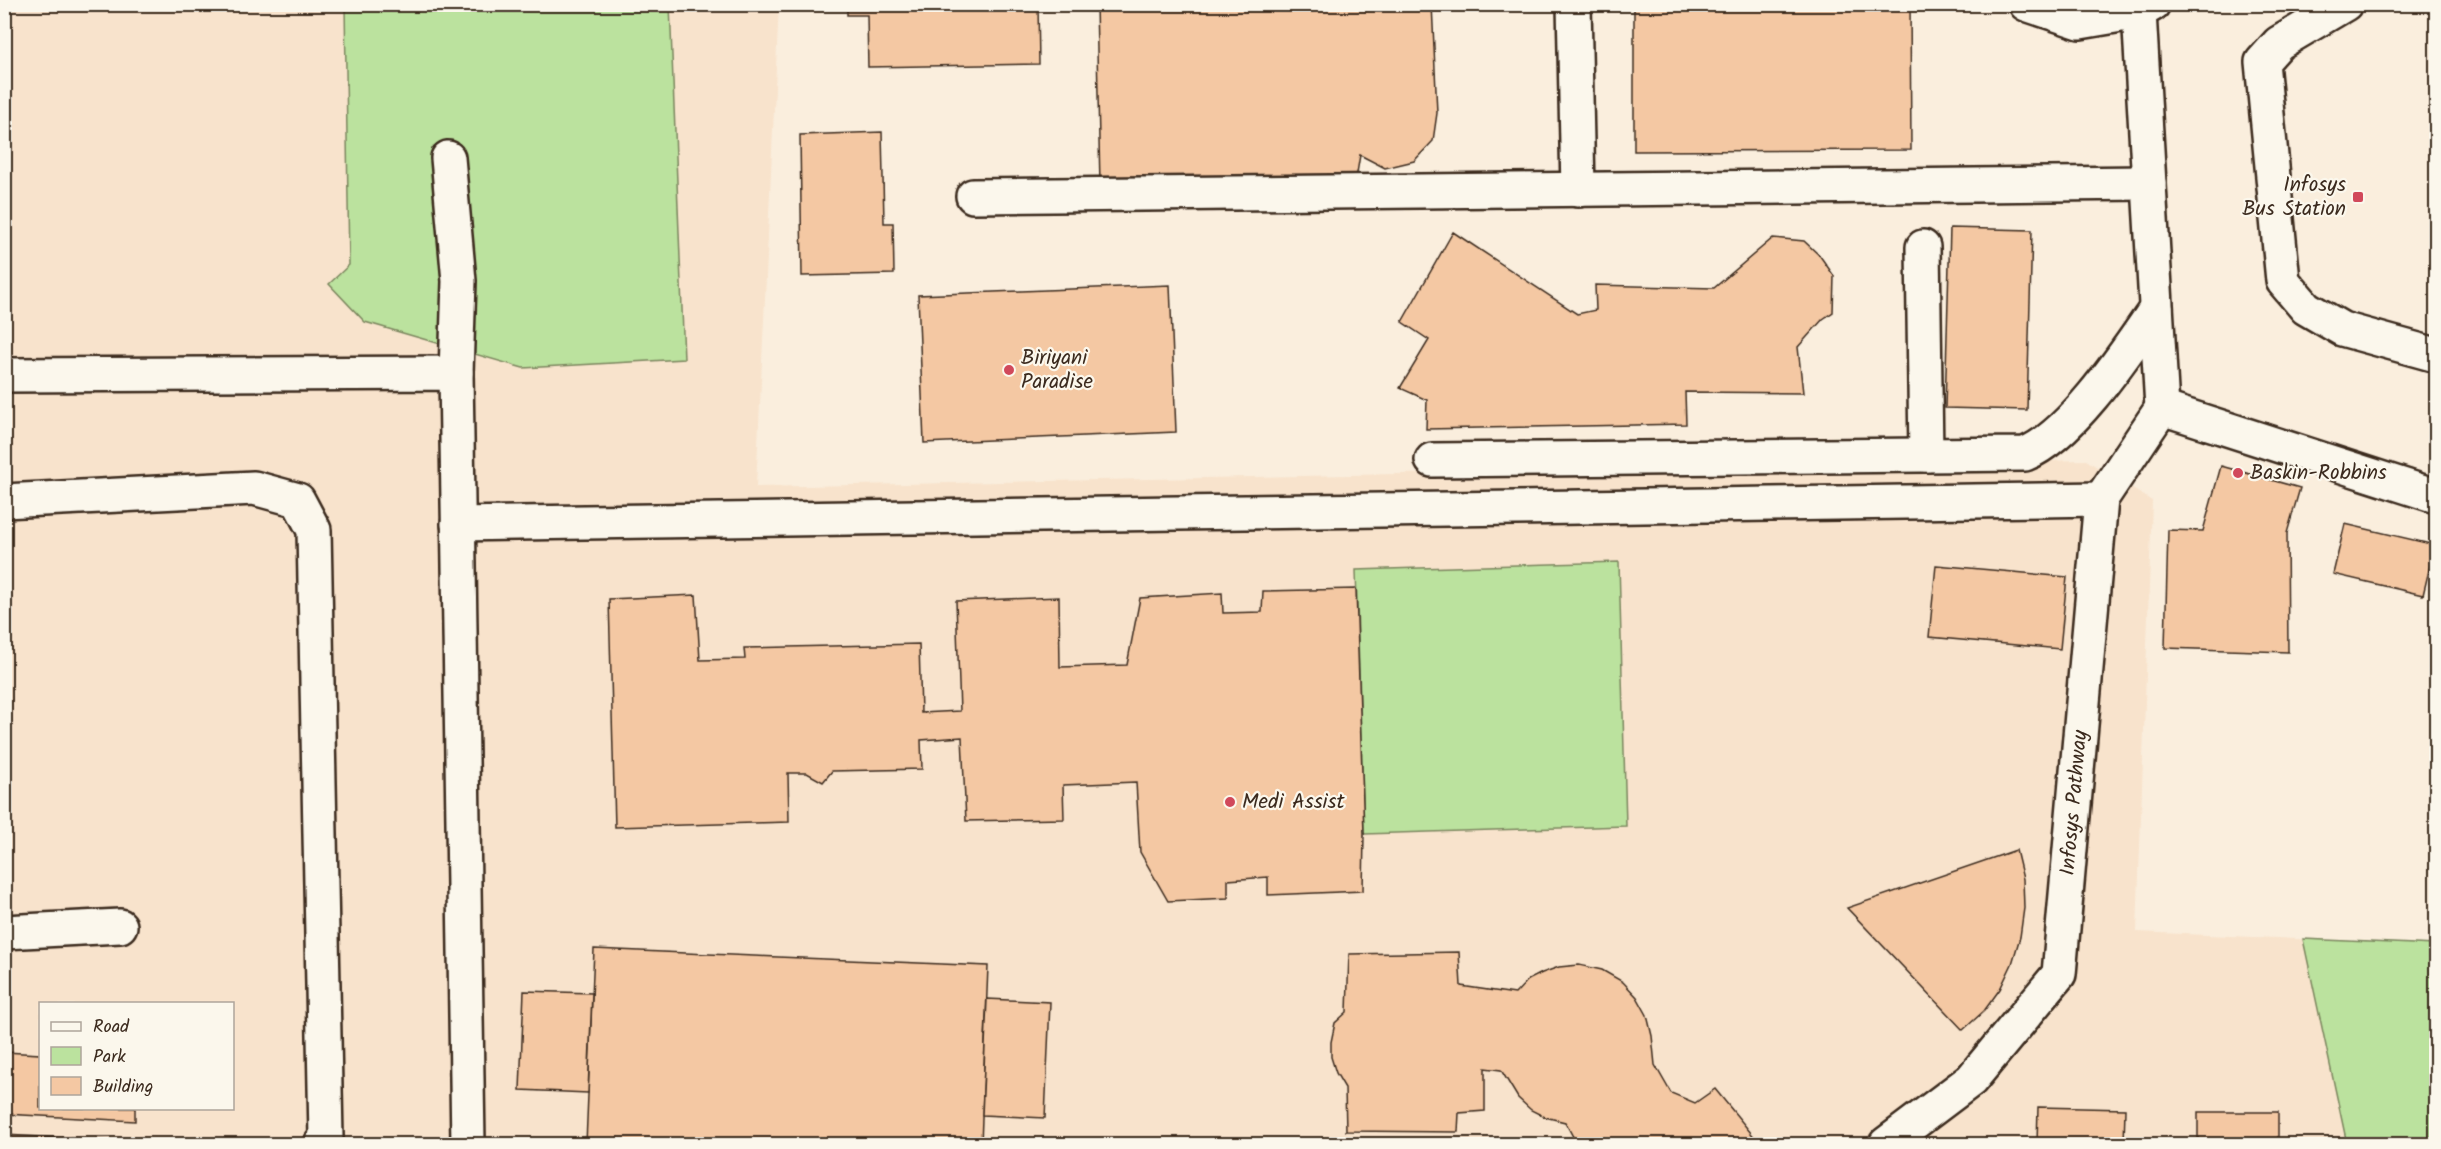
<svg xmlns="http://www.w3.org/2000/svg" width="2441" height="1149" font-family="Kalam,sans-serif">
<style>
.built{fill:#f8e3cc;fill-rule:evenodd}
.green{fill:#bbe29e;stroke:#7b865e;stroke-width:1.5}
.building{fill:#f4c8a3;stroke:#3b2a1e;stroke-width:1.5}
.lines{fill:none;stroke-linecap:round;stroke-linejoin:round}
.minor-casing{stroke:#3b2a1e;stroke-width:38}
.minor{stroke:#fbf7ec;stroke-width:33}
.poi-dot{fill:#d1495b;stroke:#fbf7ec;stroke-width:2}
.labels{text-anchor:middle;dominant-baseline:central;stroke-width:4.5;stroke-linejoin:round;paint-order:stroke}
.poi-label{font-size:21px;fill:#3b2a1e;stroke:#fbf7ec;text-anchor:start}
.street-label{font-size:21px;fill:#3b2a1e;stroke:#fbf7ec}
</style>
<rect width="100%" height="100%" fill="#faeedd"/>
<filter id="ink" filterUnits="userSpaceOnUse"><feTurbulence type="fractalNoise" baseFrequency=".0167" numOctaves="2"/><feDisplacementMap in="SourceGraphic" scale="12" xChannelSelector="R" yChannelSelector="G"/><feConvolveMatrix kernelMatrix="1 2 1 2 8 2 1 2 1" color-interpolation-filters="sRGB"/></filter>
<g filter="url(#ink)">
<path class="built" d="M5,5H779L756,487L2086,460L2152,501L2137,932L2436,945V1144H5ZM40,1004H232V1108H40Z"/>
<g class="green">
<polygon points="345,5 670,5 684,359 523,368 365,322 329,284 349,265"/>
<polygon points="1619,562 1626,826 1364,834 1356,570"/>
<polygon points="2303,939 2436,945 2436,1144 2347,1144"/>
</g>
<g class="building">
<polygon points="847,4 1038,4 1039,64 868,67 867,15 847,15"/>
<polygon points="1096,4 1432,4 1437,113 1433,141 1414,161 1385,168 1360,155 1356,179 1100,184"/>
<polygon points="1634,4 1910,4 1911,150 1634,151"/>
<polygon points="882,132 884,223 893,223 894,274 802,276 800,135"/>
<polygon points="1950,228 2032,230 2027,410 1945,408"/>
<polygon points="1453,232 1577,314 1596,310 1595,285 1714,288 1773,238 1804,241 1820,256 1834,276 1833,312 1823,319 1798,347 1803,393 1685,392 1686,424 1426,429 1427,400 1400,388 1429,340 1402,322"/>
<polygon points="1170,285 1176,432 924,443 918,295"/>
<polygon points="2221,466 2300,488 2287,533 2288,652 2165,648 2168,530 2203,531"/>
<polygon points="2345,524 2435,545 2423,595 2333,574"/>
<polygon points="1936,565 2067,577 2060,649 1929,637"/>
<polygon points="1356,589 1364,834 1363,891 1268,895 1268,877 1228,880 1228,898 1168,901 1140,852 1136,782 1063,785 1064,819 966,821 962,737 921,740 922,769 832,771 823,782 807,773 788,773 789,822 615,827 609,599 696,595 700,660 745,659 744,648 919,644 921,713 960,711 956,601 1059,597 1060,667 1127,665 1140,598 1222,593 1223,613 1262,612 1263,591"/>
<polygon points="2016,850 2023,879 2024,908 2020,937 2012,964 2000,989 1984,1011 1963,1030 1847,908"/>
<polygon points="594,949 988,966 981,1144 586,1144"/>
<polygon points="1459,952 1461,986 1515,994 1528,980 1542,973 1559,967 1579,965 1602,970 1623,982 1637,997 1647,1015 1652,1036 1655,1065 1671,1093 1695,1103 1715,1089 1760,1144 1577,1144 1565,1122 1545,1117 1531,1110 1518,1098 1501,1070 1485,1068 1485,1111 1459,1113 1458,1132 1346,1131 1345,1088 1336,1073 1331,1057 1331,1042 1335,1023 1347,1012 1349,954"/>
<polygon points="524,991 592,993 588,1093 520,1090"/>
<polygon points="987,999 1050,1002 1045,1118 982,1115"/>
<polygon points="4,1052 40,1054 40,1108 135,1108 135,1121 4,1114"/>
<polygon points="2038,1107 2125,1109 2124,1144 2037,1144"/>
<rect x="2198" y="1112" width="80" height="32"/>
<polygon points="4,1135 180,1144 4,1144"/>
</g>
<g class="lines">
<g class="minor-casing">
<g id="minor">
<polyline points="1574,4 1578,190"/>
<polyline points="2026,4 2080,22 2139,12 2153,4"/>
<polyline points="2345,4 2279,43 2262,62 2283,281 2306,308 2342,329 2436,355"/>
<polyline points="2139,12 2162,408"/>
<polyline points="448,158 459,281 456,373"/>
<polyline points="973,196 2149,183"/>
<polyline points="1923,247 1926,455"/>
<polyline points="4,375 456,373 468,1144"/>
<polyline points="2162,408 2436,496"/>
<path d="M1432,460L2025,454C2072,435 2127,351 2156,309"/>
<polyline points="4,501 254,488 298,500 314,530 326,1138 321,1144"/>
<polyline points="458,524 2101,499"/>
<polyline points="4,932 120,926"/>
<path id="s1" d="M1886,1144L1971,1080L2059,974L2101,499L2162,408"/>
</g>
</g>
<use href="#minor" class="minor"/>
</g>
</g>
<g class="poi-dot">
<rect x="2352" y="191" width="12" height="12" rx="3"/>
<circle cx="1009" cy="370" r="6"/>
<circle cx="2238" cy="473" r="6"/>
<circle cx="1230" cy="802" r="6"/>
</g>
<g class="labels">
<g class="poi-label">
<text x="2346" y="185" text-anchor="end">Infosys<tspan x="2346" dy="24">Bus Station</tspan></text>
<text x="1021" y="358">Biriyani<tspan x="1021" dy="24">Paradise</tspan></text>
<text x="2250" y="473">Baskin-Robbins</text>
<text x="1242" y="802">Medi Assist</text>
</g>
<g class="street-label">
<text stroke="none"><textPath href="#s1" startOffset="416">Infosys Pathway</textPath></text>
</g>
</g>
<rect width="2441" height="1149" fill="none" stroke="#fbf7ec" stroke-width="24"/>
<rect x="12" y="12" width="2417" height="1125" fill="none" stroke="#3b2a1e" stroke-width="2" filter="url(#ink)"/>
<rect x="39" y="1002" width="195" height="108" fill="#fbf7ec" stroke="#aea59a" stroke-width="1.5"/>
<rect x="51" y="1022" width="30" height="9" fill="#fbf7ec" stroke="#aea59a" stroke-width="1.5"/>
<text x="93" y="1032" font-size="18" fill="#3b2a1e">Road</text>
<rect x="51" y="1047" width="30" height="18" fill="#bbe29e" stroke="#aea59a" stroke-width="1.5"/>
<text x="93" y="1062" font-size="18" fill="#3b2a1e">Park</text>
<rect x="51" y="1077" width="30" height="18" fill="#f4c8a3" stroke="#aea59a" stroke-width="1.5"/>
<text x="93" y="1092" font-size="18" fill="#3b2a1e">Building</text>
</svg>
